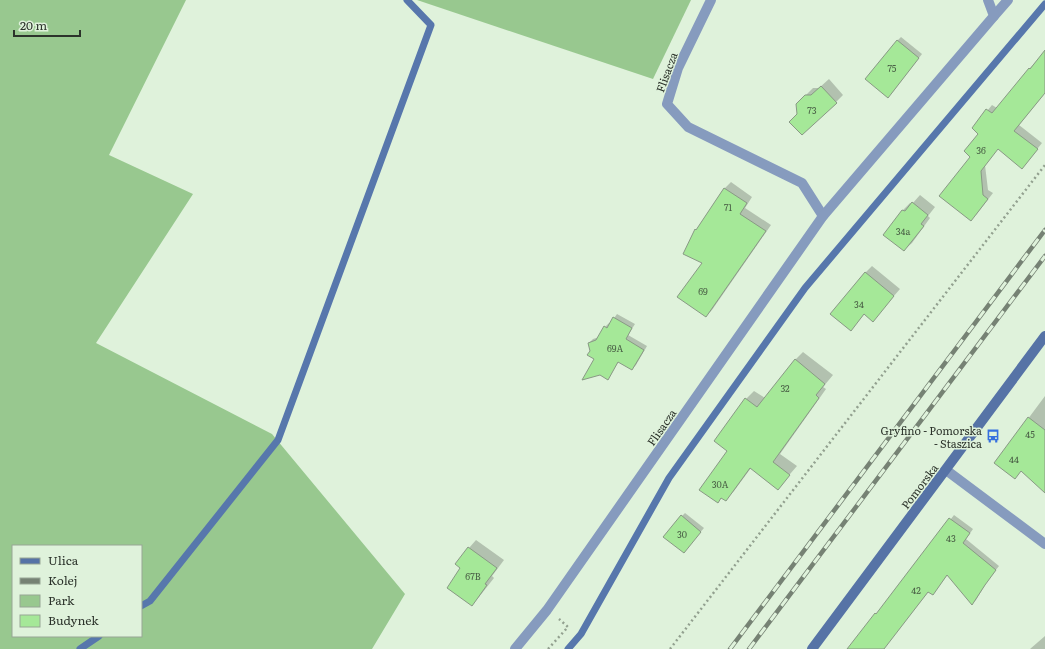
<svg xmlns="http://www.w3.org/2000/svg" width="1045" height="649" font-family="Literata,serif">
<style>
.green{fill:#98c88f;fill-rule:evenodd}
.shadow{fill:#0003}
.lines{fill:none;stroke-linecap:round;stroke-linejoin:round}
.stream{stroke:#5777ac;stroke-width:7}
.building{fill:#a5e898;stroke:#899985}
.path{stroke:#92a08f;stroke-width:2.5;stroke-dasharray:2 3;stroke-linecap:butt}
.street{stroke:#869bbe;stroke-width:10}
.secondary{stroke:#5673a6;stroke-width:10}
.rail-casing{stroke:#768274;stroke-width:4.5}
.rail{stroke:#dff2db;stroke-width:3;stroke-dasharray:9;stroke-linecap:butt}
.labels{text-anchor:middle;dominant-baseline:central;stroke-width:3;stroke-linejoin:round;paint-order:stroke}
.number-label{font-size:9px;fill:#4a6046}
.street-label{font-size:11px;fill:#2c332b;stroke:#dff2db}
.poi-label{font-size:11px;fill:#2c332b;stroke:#dff2db;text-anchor:end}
</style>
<rect width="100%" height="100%" fill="#dff2db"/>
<g class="green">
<path d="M0,0H186L109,155L193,194L96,343L272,434L405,594L372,649H0ZM13,546H141V636H13Z"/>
<polygon points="417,0 691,0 653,79"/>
</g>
<g class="shadow">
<polygon points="901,37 922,54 892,93 897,41"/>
<polygon points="1045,52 1045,93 1019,125 1042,143 1027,162 998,148 985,165 988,190 993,193 976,215 972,156 980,134 973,128 992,105 997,108 1030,68"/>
<polygon points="829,79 843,95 836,102 797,104 813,88 819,88"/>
<polygon points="731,182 752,197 745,208 771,225 712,310 706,316 704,262 685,254 696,230 701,224 725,188"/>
<polygon points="920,195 935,207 928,216 930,218 912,243 904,250 884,235 903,210 910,203 912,204"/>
<polygon points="872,266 900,289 879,313 865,313 857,323 865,273"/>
<polygon points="617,314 635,324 628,335 647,346 636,365 632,369 619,361 607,379 591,351 589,343 593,339 599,337 605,327 609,323 610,324"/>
<polygon points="803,352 833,375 823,387 826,389 780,454 797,466 778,488 751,468 734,491 726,499 722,497 718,502 729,450 746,399 754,391 765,398 795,360"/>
<polygon points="1045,396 1045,491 1022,470 996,462"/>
<polygon points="685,513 704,528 687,548 682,516"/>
<polygon points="954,515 973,529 966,539 999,566 988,580 976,600 972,603 948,574 936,590 929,591 883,649 848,649 880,611"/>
<polygon points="476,540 504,560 492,576 494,578 479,597 472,605 462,568 469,548"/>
<polygon points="1045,636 1045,649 1030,649"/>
</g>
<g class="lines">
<g class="stream">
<polyline points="141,606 150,601 278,440 431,25 407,0"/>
<polyline points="80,649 99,636"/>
<polyline points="568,649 581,634 669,478 805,288 1045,4"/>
</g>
</g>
<g class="building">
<polygon points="897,40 919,58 888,98 865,79"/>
<polygon points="1045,50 1045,93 1014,131 1038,149 1022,169 998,149 981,171 983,195 988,199 971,221 939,196 970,157 964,151 978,134 972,128 986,109 992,113 1029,68 1030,69"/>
<polygon points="821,86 837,103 802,135 789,122 797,114 796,104 805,95 811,95"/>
<polygon points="724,188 747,203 740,214 766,231 706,317 677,297 702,263 683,254 695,229 696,230"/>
<polygon points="912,202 928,215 921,224 924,226 904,251 883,235 902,210 905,211"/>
<polygon points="865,272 894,296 873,322 864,314 851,331 830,314"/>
<polygon points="613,317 632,328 626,339 644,350 632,370 618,362 608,380 600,375 582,380 594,359 587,355 590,351 588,343 596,340 604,326 607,328"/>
<polygon points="795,359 825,384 816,395 819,398 773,462 790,475 778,490 750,468 726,501 721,498 718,503 699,490 727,451 714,441 745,398 757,407"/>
<polygon points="1028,417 1045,430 1045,493 1021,471 1015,479 994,463"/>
<polygon points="681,515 701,532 684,553 663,537"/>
<polygon points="949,518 970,533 963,543 996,570 985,585 972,605 947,575 933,595 928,592 884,649 847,649 875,613 876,614"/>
<polygon points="468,547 497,568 485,584 487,585 472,606 447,588 460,568 455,564"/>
</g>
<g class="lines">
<g class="path">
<polyline points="548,649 568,627 559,619"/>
<polyline points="670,649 1045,165"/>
</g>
<g class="street">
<polyline points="711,0 678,68 667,104 688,127 802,183 823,216"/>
<polyline points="994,16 1008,0"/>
<polyline points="946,470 1045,544"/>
<polyline points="515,649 547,610 823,216 994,16 988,0"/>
</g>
<polyline class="secondary" points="812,649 1045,336"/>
<g class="rail-casing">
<g id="rail">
<polyline points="730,649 1045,230"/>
<polyline points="749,649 1045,256"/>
</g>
</g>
<use href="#rail" class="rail"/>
</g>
<defs>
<g id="bus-bare" transform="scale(1.08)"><path d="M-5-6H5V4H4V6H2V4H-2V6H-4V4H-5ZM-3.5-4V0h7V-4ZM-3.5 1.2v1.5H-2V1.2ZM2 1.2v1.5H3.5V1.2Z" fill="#3670df" stroke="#dff2db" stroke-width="2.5" paint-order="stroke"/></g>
</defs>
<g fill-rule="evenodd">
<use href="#bus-bare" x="993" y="436"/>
</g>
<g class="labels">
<g class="number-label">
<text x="892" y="68">75</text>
<text x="812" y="110">73</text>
<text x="981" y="150">36</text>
<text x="728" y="207">71</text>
<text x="903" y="231">34a</text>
<text x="703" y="291">69</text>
<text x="859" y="304">34</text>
<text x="615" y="348">69A</text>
<text x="785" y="388">32</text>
<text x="1030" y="434">45</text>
<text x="1014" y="459">44</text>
<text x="720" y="484">30A</text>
<text x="682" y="534">30</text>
<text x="951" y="538">43</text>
<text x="473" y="576">67B</text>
<text x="916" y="590">42</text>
</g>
<g class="street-label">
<text transform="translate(666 72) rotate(-70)">Flisacza</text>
<text transform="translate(661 427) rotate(-55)">Flisacza</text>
<text transform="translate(919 486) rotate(-53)">Pomorska</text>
</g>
<g class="poi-label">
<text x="982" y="430">Gryfino - Pomorska<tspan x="982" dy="13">- Staszica</tspan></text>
</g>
</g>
<rect x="12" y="545" width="130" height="92" fill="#dff2db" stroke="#97a695"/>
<rect x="20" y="558" width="20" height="6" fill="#5673a6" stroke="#97a695"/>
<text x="48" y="565" font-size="12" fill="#2c332b">Ulica</text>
<rect x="20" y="578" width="20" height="6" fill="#768274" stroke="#97a695"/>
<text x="48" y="585" font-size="12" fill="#2c332b">Kolej</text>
<rect x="20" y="595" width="20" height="12" fill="#98c88f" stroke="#97a695"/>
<text x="48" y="605" font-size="12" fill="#2c332b">Park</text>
<rect x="20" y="615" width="20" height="12" fill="#a5e898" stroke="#97a695"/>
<text x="48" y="625" font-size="12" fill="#2c332b">Budynek</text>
<path d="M14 30v6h66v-6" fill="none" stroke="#2c332b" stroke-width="2"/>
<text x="20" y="30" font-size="12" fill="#2c332b" stroke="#dff2db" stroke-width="3" paint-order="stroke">20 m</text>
</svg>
